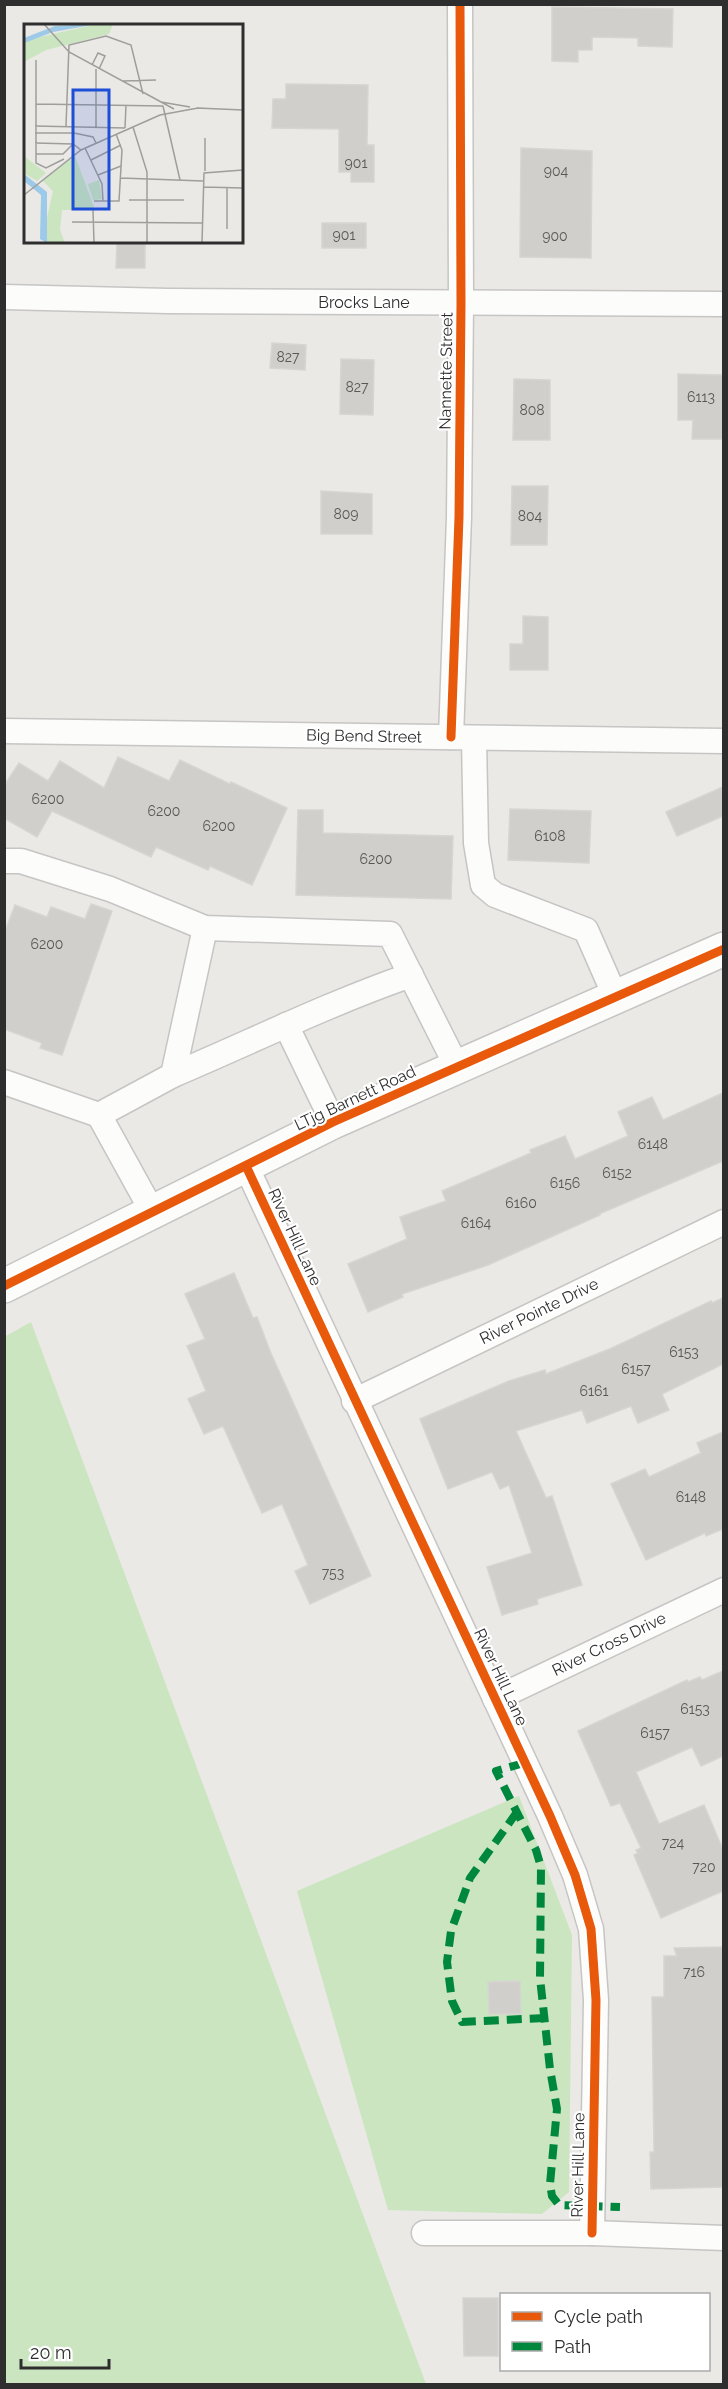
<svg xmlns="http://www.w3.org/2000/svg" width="728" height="2389" font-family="Raleway,sans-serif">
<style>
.green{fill:#cae5c0}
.building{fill:#d0cfcb;stroke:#d6d5d1;stroke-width:1.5}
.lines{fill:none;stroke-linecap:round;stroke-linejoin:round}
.street-casing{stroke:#c6c5c4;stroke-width:27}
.secondary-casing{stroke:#c6c5c4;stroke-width:36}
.street{stroke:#fcfcfb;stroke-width:24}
.secondary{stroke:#fcfcfb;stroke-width:33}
.quiet{stroke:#00873e;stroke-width:8;stroke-dasharray:15 8;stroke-linecap:butt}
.cycleway-casing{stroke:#fff;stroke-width:13}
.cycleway{stroke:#e8590c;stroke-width:9}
.labels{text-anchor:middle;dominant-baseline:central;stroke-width:4.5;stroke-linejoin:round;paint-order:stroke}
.number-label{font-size:14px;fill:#585857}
.street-label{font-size:16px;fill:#2e2e2e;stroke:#fff}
.inset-road{fill:none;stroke:#9f9e9c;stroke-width:1.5}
.view{fill:#1d4ed8;fill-opacity:0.15;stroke:#1d4ed8;stroke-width:3}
.inset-edge{fill:none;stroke:#2e2e2e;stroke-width:3}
</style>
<rect width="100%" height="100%" fill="#ebe9e5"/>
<g class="green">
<polygon points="31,1322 426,2384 5,2384 4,1337"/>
<polygon points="519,1796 572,1935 569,2192 542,2214 388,2210 297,1891"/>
</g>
<g class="building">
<polygon points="552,7 673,9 672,47 638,46 638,38 592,37 592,50 578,50 578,62 552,61"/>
<polygon points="286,84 368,85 367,145 374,145 374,182 351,182 351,172 339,172 339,129 272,128 273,99 286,99"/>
<polygon points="521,148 592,151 591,258 520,257"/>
<rect x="322" y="223" width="44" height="25"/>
<polygon points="117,242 145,242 145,268 116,268"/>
<polygon points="272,343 306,345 305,370 270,368"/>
<polygon points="341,359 374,360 373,415 340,414"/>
<polygon points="678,374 723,375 723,439 692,439 693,420 678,420"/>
<polygon points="514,379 550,380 550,440 513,440"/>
<polygon points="512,486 548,486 547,545 511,545"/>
<polygon points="321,491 372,494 372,534 321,534"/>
<polygon points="523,616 548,617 548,670 510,670 510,644 523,644"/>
<polygon points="118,757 169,781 180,760 230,784 231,782 287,808 252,885 210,866 208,870 156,847 151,857 52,811 37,837 4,818 4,786 19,763 48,781 60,761 104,788"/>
<polygon points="723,787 723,816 677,836 666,812"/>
<polygon points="510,809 591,811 589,863 508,860"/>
<polygon points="298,810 323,810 323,833 453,836 451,899 296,895"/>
<polygon points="91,904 112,911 62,1055 40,1048 42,1043 4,1029 4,934 15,905 47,917 51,907 85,919"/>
<polygon points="723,1093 723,1161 599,1214 600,1215 488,1265 402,1294 403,1297 368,1312 348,1264 407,1239 400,1217 446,1201 442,1191 531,1153 530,1150 565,1136 575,1159 628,1136 618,1112 652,1097 663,1120"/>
<polygon points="234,1273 253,1318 257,1317 270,1351 371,1576 310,1604 295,1571 308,1565 282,1504 262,1513 223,1426 204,1434 188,1399 206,1391 187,1346 205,1339 185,1294"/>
<polygon points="723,1298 723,1364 662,1394 669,1410 638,1423 631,1406 587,1423 582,1410 516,1431 546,1498 552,1496 582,1585 537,1599 538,1604 502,1615 487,1567 532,1553 509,1485 500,1489 492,1472 448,1489 420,1419 509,1381 545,1370 546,1374 612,1348 711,1301 712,1303"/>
<polygon points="723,1432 723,1529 706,1536 705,1533 646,1560 611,1484 645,1469 649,1477 701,1453 697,1443"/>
<polygon points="723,1671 723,1756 701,1766 692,1747 636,1772 659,1824 704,1805 723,1850 723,1891 661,1918 634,1855 638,1853 636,1850 641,1848 620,1803 611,1806 578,1731 687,1680 688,1682 700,1677 702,1680"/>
<polygon points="723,1947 723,2187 651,2189 650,2152 654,2152 652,1997 664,1997 664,1956 677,1956 674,1948"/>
<polygon points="520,1981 521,2014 489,2014 488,1982"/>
<polygon points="463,2298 498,2298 498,2356 464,2356"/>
</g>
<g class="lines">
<g class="street-casing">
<g id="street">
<polyline points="4,297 168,301 724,304"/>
<polyline points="4,731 724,741"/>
<polyline points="451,737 459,517 461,303 460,4"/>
<polyline points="474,738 476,843 483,885 495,895 586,930 615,996"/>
<polyline points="4,861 21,861 110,889 205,928 390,934 457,1067"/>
<polyline points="286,1025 333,1122"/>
<path d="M173,1075C253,1041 330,1003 411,975"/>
<polyline points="4,1082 99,1115 152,1211"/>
<polyline points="99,1115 173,1075 205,928"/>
<polyline points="246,1166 550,1816 575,1875 591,1929 596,2000 592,2233"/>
<polyline points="354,1401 724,1222"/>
<polyline points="495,1699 724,1590"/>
<polyline points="424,2233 592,2233 724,2238"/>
</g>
</g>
<g class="secondary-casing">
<polyline id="secondary" points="4,1286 333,1122 724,949"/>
</g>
<use href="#street" class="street"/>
<use href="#secondary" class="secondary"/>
<g class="quiet">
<polyline points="524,1763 496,1771 536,1850 541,1867 540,1978 550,2069 557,2109 550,2184 552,2196 559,2205 620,2207"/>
<polyline points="517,1812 470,1878 451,1931 447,1962 452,2001 462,2022 545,2018"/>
</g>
<g class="cycleway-casing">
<g id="cycleway">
<polyline points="451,737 459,517 461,303 460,4"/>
<polyline points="246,1166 550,1816 575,1875 591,1929 596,2000 592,2233"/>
<polyline points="4,1286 333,1122 724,949"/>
</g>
</g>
<use href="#cycleway" class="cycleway"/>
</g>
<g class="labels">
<g class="number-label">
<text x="356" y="163">901</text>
<text x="556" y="171">904</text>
<text x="344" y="235">901</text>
<text x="555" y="236">900</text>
<text x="288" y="357">827</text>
<text x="357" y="387">827</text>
<text x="701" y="397">6113</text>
<text x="532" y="410">808</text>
<text x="346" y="514">809</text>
<text x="530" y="516">804</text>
<text x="48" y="799">6200</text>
<text x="164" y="811">6200</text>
<text x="219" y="826">6200</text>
<text x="550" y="836">6108</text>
<text x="376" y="859">6200</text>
<text x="47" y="944">6200</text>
<text x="653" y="1144">6148</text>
<text x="617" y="1173">6152</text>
<text x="565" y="1183">6156</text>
<text x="521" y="1203">6160</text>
<text x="476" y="1223">6164</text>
<text x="684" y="1352">6153</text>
<text x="636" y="1369">6157</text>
<text x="594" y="1391">6161</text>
<text x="691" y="1497">6148</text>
<text x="333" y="1573">753</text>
<text x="695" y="1709">6153</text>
<text x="655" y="1733">6157</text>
<text x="673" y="1843">724</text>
<text x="704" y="1867">720</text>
<text x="694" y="1972">716</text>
</g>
<g class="street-label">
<text x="364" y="302">Brocks Lane</text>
<text transform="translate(446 371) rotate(-89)">Nannette Street</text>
<text transform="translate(364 736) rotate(1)">Big Bend Street</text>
<text transform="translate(355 1098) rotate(-25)">LTjg Barnett Road</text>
<text transform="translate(295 1237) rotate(65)">River Hill Lane</text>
<text transform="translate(539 1311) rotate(-26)">River Pointe Drive</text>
<text transform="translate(609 1644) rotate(-26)">River Cross Drive</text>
<text transform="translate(501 1677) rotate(65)">River Hill Lane</text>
<text transform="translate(578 2165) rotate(-89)">River Hill Lane</text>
</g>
</g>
<g transform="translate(24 24)">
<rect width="219" height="219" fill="#ebe9e5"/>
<path d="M73,0H89L85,10L22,26L0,38V19L7,15ZM0,132L22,149L13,157L0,149ZM51,132L71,186H38L36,206L41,219H23L21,203L29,167L18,156ZM75,156L78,175L69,176L64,160Z" fill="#cae5c0"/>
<path d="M73,0L29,8L0,19V14L31,2ZM0,150L23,168V219L16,215L17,171L0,157Z" fill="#9dcae8"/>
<path class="inset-road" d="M20,0L45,28L150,85M12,36V139L22,144L40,135M68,41L74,29L81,32L75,45M99,57L132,56M137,78L166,83M12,80L139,82M139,82L156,156M173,84L219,86M11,102L101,104M42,102L45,21L82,12L107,21L119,70M72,103V45M109,103L123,148V219M101,104L102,81M11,109H50L69,113L72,119M181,114V147M11,119L49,120L57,126M61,124L78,160L79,177M12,130H39L49,120M67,136L97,121M74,151L97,142M97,154L179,157M179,163L219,164M203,164V205M0,171L57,126L136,91L174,84M105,176H160M70,177H95L98,126L92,110M69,186L70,219M48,198L178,199M178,219L180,149L219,146"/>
<path class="view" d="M49,66H85V185H49Z"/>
<rect width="219" height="219" class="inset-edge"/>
</g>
<rect width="728" height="2389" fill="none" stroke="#2e2e2e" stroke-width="12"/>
<rect x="500" y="2293" width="210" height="78" fill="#ffffff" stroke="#ababab" stroke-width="1.5"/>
<rect x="512" y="2312" width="30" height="9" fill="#e8590c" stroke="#ababab" stroke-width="1.5"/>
<text x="554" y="2323" font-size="18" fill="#2e2e2e">Cycle path</text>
<rect x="512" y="2342" width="30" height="9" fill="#00873e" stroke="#ababab" stroke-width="1.5"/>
<text x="554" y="2353" font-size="18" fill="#2e2e2e">Path</text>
<path d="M21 2359v9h88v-9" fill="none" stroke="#2e2e2e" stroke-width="3"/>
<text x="30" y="2359" font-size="18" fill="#2e2e2e" stroke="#ffffff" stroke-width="4.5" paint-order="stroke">20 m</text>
</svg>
